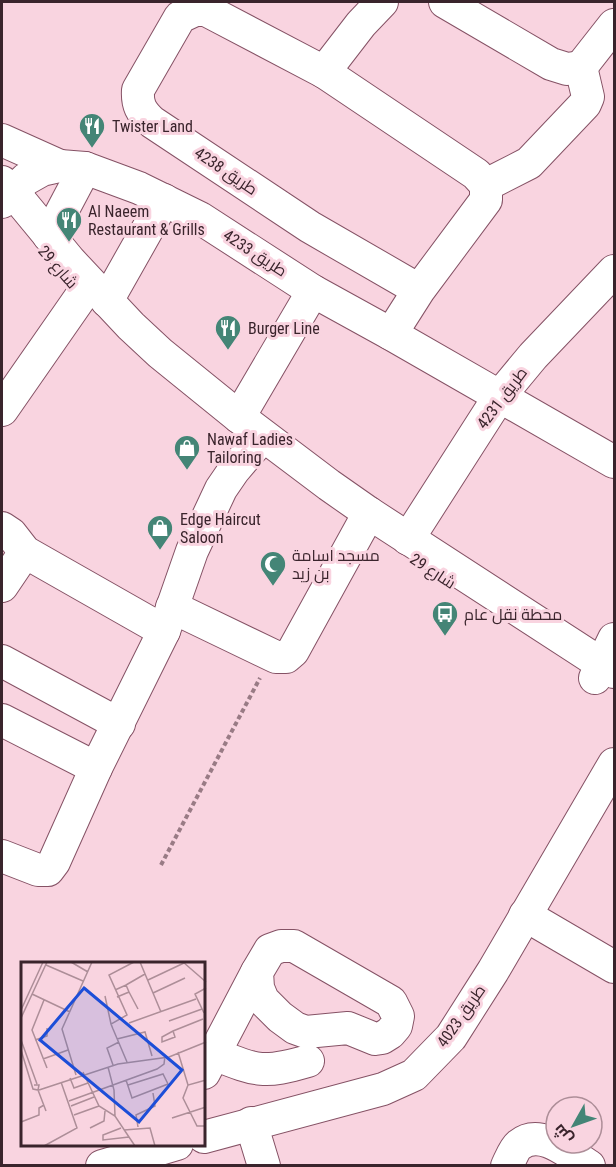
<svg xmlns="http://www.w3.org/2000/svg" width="616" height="1167" font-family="'Roboto Condensed',Cairo,sans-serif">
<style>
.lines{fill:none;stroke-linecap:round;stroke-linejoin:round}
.minor-casing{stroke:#855265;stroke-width:34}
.path{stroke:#997b85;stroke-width:4;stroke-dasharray:4.5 3;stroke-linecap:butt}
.minor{stroke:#fff;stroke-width:32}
.labels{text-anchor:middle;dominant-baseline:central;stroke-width:6;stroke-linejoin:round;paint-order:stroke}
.poi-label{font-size:16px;fill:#3a242c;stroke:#f9d4e0;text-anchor:start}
.street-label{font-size:16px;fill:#3a242c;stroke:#f9d4e0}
.inset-road{fill:none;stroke:#ad8e98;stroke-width:1.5}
.view{fill:#1d4ed8;fill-opacity:0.15;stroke:#1d4ed8;stroke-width:3}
.inset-edge{fill:none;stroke:#3a242c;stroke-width:3}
</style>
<rect width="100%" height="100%" fill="#f9d4e0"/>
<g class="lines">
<g class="minor-casing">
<g id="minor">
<polyline points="445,2 551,64 567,69 581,67"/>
<polyline points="581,67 614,25"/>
<polyline points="324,72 361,24 382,2"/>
<polyline points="2,140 60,166"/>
<polyline points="2,182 18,198 70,261 131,326 160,353 239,417 329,485 369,513 614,672"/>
<polyline points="486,185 529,163 585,104 588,97 581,67"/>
<polyline points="2,202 26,179 42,170 60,166 85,168 139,188 200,218 313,291 391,334 614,462"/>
<polyline points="49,236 85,168"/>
<polyline points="107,301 164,200"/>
<path d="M391,334L419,290L486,200V185L476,174L324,72L206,10H195L180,17L138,90C137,105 141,112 152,122L310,227L419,290"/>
<polyline points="2,410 82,295"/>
<polyline points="239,417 313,291"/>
<polyline points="2,528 11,534 25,552 164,631"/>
<polyline points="408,539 499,397 533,356 614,271"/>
<polyline points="2,586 25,552"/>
<polyline points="172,607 276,657 286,657 293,651 369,513"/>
<polyline points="2,661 119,724"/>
<polyline points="595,678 614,639"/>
<polyline points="2,720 96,768 164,631 192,551 221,489 234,470 263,436"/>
<polyline points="2,856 38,870 48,870 54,862 96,768"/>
<polyline points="525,915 614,967"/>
<polygon points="281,946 294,946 391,1002 398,1016 396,1026 390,1033 382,1038 375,1039 348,1028 306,1032 295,1028 280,1017 263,1000 258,988 257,972 270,950"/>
<path d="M214,1054C257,1071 263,1074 308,1061"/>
<polyline points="204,1073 257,972"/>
<polyline points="251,1123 264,1166"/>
<polyline points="204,1137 383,1089 414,1075 451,1037 493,971 614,764"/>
<polyline points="102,1166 177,1144"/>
<path d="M507,1166C510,1160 514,1149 519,1145C541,1127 571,1155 589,1166"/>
</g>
</g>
<polyline class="path" points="161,865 260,678"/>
<use href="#minor" class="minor"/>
</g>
<defs>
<g id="restaurant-pin" transform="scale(1.35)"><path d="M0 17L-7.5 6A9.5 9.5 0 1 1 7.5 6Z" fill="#448576" stroke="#f9d4e0"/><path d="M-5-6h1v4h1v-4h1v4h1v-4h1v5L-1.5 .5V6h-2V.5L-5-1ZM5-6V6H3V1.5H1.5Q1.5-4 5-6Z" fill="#fff"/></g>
<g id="shop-pin" transform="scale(1.35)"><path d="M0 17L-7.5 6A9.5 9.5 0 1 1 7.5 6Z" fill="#448576" stroke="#f9d4e0"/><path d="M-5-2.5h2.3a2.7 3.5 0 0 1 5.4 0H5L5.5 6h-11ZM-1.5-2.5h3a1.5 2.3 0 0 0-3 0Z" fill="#fff"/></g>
<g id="mosque-pin" transform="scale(1.35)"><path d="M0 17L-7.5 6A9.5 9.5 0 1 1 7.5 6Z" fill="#448576" stroke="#f9d4e0"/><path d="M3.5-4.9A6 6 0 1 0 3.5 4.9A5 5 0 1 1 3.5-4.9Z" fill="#fff"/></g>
<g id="bus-pin" transform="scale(1.35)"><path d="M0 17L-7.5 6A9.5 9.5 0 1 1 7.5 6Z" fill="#448576" stroke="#f9d4e0"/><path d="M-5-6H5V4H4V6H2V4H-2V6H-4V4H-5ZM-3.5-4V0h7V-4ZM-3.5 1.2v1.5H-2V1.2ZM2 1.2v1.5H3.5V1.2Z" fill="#fff"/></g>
</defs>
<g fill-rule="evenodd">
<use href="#restaurant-pin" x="92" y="126"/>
<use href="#restaurant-pin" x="69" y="220"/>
<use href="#restaurant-pin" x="228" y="328"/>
<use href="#shop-pin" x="187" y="448"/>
<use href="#shop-pin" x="160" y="528"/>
<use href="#mosque-pin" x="273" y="564"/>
<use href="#bus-pin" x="445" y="614"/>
</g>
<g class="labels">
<g class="poi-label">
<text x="112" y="126">Twister Land</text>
<text x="88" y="211">Al Naeem<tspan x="88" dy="18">Restaurant &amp; Grills</tspan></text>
<text x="248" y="328">Burger Line</text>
<text x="207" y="439">Nawaf Ladies<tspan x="207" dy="18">Tailoring</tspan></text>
<text x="180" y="519">Edge Haircut<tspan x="180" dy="18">Saloon</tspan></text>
<text x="292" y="555">مسجد اسامة<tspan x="292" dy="18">بن زيد</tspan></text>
<text x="464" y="614">محطة نقل عام</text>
</g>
<g class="street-label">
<text transform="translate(226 171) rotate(34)">طريق 4238</text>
<text transform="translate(255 253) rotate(33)">طريق 4233</text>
<text transform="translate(58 267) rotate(49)">شارع 29</text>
<text transform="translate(502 398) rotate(-53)">طريق 4231</text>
<text transform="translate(433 571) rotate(33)">شارع 29</text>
<text transform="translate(461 1016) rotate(-55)">طريق 4023</text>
</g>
</g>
<g transform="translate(21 962)">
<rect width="184" height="184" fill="#f9d4e0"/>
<path class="inset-road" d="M50,0L67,10M119,0L140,50M162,0L185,20M25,3L62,19M127,18L163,1M105,23L124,12M94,28L105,23L108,30L96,35M108,30L117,47M132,31L164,16M11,32L49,50M84,34L90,62M23,38L11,68L26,106M0,48L22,0M183,51L174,32L185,26M0,56L26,0M148,59L181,47M108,61L175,37M92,67L90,62L106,53L88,13L113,0M92,67L106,100M152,69L154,75L141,80V75L152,69L182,57M96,77L124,70L131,94M0,78L16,122M14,78L26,74V66M0,88L12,127L17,128L18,123H13M157,90L167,123M22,97L47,88M92,103L86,86L98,80M87,105L93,128L94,154M62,110L78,144L94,154L114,184M55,113L41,67L71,0M49,116L53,126L67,121M105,118L111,136L147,122L142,112L107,123M185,118L167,123L162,136L176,164H185M17,128L25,149M18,128L97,102L148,95L185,80M48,139L136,107L143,102L144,94M50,144L73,135M53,153L78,144M151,156L185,145M0,160L18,153V146L23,143M117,165L115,153L134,144L132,131M69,166L83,159L84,149M100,166L82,173V178L108,175M103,168L129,166L134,184M23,184L56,166L40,120"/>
<path class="view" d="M63,26L161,108L118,160L19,78Z"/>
<rect width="184" height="184" class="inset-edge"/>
</g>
<rect width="616" height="1167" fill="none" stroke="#3a242c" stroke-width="6"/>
<g transform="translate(574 1125) rotate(230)"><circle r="28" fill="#f9d4e0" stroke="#ad8e98" stroke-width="1.5"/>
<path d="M0-4.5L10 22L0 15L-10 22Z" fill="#448576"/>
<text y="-9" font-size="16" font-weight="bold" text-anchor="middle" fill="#3a242c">ش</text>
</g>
</svg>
